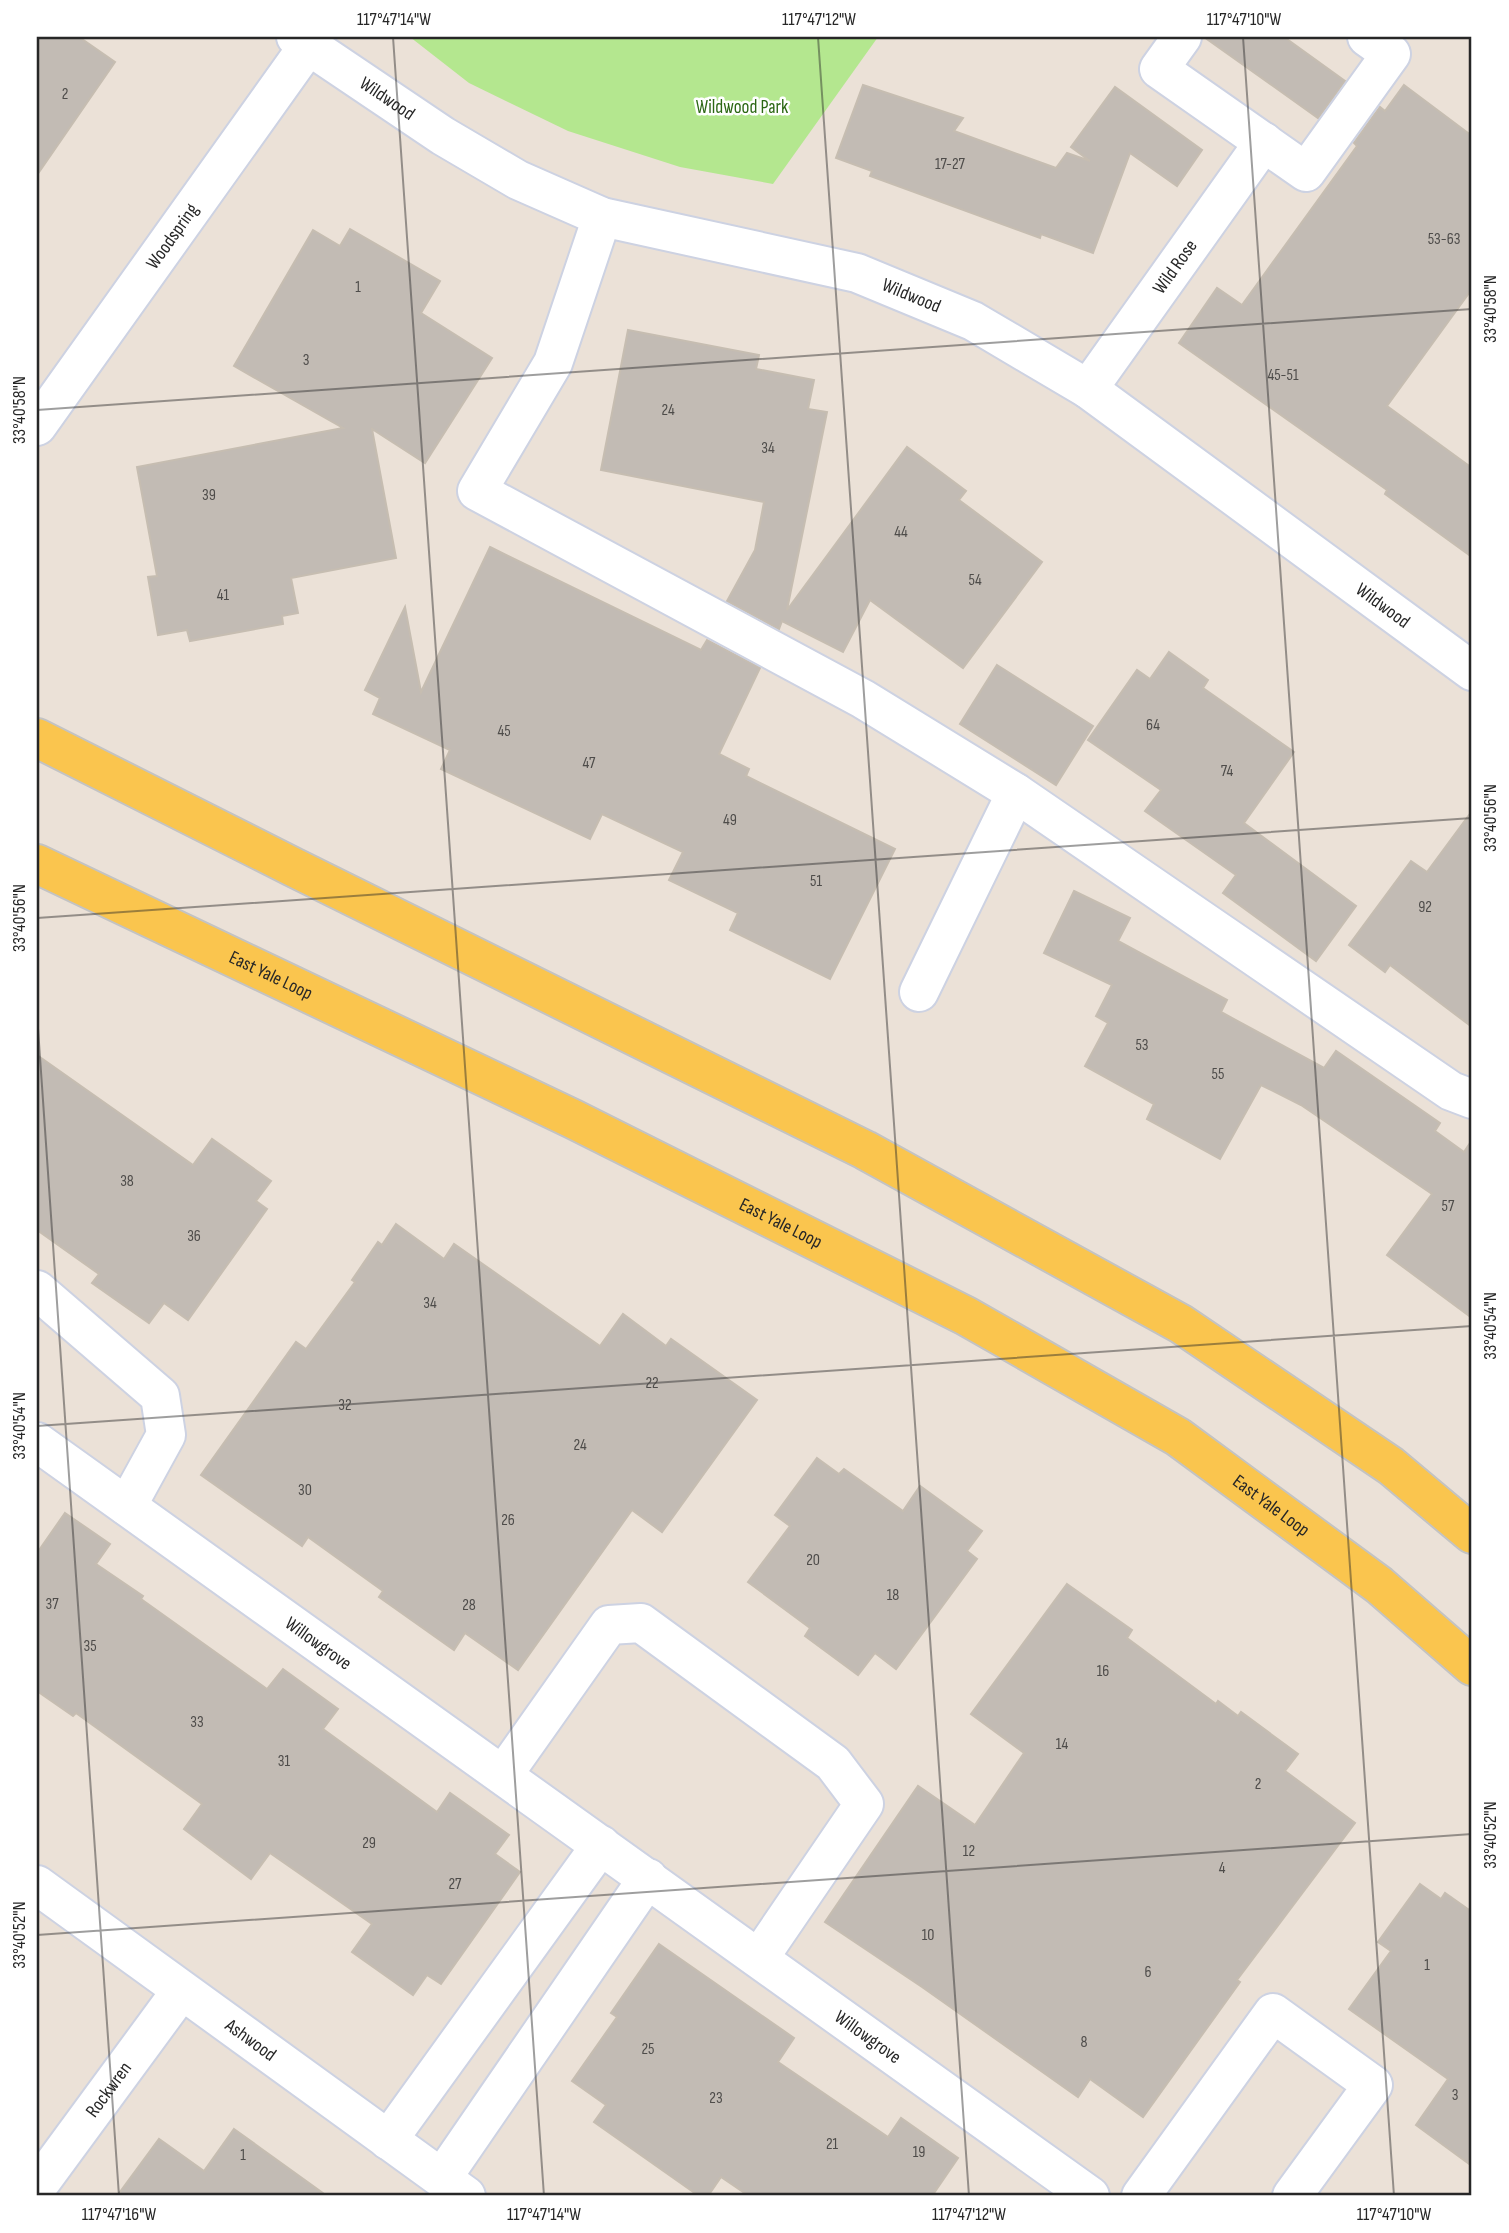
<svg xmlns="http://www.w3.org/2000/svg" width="1509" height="2233" font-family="'Sofia Sans Condensed',sans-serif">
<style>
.green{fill:#b4e78f}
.building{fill:#c2bbb4;stroke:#c6bdb1;stroke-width:2}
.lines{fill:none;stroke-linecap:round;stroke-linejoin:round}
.minor-casing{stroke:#cdd2e2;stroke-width:42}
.major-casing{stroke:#c3c3c3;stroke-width:42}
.minor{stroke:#fff;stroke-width:38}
.major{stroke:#fac54e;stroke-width:38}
.ticks{fill:none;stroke:#272727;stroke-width:2;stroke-opacity:0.45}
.labels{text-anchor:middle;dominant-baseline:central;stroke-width:5;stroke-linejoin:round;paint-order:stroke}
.number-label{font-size:16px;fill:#4e4c4a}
.street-label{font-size:19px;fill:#272727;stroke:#fff}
.park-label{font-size:19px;fill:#2c6814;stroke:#fff}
.neatline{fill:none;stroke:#272727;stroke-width:2.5}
.ticks-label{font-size:18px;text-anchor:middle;fill:#272727}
</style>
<rect width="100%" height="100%" fill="#ebe1d7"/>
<polygon class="green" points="410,37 878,37 773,184 680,167 568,131 469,83"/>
<g class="building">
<polygon points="37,37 79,37 115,62 37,175"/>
<polygon points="1204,37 1284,37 1345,81 1318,118"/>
<polygon points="863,85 963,118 954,131 1056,168 1067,153 1090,161 1071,147 1115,87 1202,150 1177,186 1130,153 1093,253 1041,234 1040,238 870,176 872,171 836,158"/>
<polygon points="1404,85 1472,136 1472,289 1387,406 1472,468 1472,557 1385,494 1387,490 1179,343 1217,288 1242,305 1357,146 1354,143 1380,107 1385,111"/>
<polygon points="350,229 440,281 421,313 492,358 425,463 372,429 396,558 291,578 298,613 282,616 283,624 190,641 187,630 158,635 148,577 157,576 137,467 343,428 234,366 313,230 340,246"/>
<polygon points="628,330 759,355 756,369 814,380 808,409 827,412 787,610 907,447 966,491 959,500 1042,562 963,668 870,600 843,652 782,621 779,629 727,601 755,550 764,502 601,470"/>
<polygon points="490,547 701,650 707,640 760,668 719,754 749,769 746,776 895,849 830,979 730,930 738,913 669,880 683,852 602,814 590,839 441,769 450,750 373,714 380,698 365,690 405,607 421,692"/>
<polygon points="1169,652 1208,680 1203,688 1294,752 1244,823 1356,906 1316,961 1223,893 1236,875 1145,811 1161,790 1088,740 1137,670 1150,679"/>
<polygon points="997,665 1093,726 1056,785 960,724"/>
<polygon points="1472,811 1472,1027 1390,965 1385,972 1349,945 1411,861 1427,872"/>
<polygon points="1074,891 1130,918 1118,941 1227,1000 1221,1012 1324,1068 1336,1051 1440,1123 1435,1131 1464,1152 1472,1140 1472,1318 1387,1255 1432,1194 1301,1105 1261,1085 1220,1159 1147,1119 1154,1104 1085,1066 1108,1023 1096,1016 1112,985 1044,953"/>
<polygon points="37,1055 193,1165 212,1139 271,1181 256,1201 267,1209 188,1320 164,1303 149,1323 92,1283 99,1274 37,1230"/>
<polygon points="396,1224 444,1259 454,1244 600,1346 623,1314 666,1346 671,1339 757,1400 662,1532 632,1510 518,1670 465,1633 454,1650 379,1597 383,1591 308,1537 302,1546 201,1475 296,1342 306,1349 355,1282 352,1280 378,1242 382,1245"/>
<polygon points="817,1458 839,1474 844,1469 903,1511 920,1486 982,1531 967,1551 977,1559 896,1669 875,1653 858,1675 805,1636 810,1628 748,1582 790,1526 775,1515"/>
<polygon points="65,1513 110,1544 96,1564 143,1596 141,1599 267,1689 283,1669 338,1709 323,1729 437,1812 450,1793 509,1835 495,1854 520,1872 441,1984 427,1975 413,1995 352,1952 372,1924 270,1853 251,1879 184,1829 202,1804 76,1713 73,1716 37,1691 37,1553"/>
<polygon points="1067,1584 1132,1630 1127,1638 1216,1704 1218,1701 1238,1716 1241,1712 1298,1754 1285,1771 1355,1823 1237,1980 1240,1982 1143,2117 1090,2079 1078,2097 922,1987 825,1922 918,1786 975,1825 1024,1753 971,1714"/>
<polygon points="1420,1884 1441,1899 1445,1893 1472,1912 1472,2166 1416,2125 1448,2079 1349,2009 1391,1951 1378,1942"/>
<polygon points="659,1944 794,2038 778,2062 888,2137 901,2118 958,2158 932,2196 749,2196 721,2177 708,2196 699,2196 594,2122 606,2105 572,2081 617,2017 611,2013"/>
<polygon points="234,2129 327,2196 117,2196 159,2139 204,2171"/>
</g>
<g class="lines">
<g class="minor-casing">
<g id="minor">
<path id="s1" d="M296,37L443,136L518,180L602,217L857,273L973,321L1088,389L1472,671"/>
<polyline points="1182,37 1159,69 1306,172 1391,54 1367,37"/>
<polyline points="602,217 553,363 477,491 863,699 1016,793 1451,1091 1472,1099"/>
<path id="s2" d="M1088,389L1264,142"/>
<path id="s3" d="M37,426L308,46"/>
<polyline points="919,992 1016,793"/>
<polyline points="37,1290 160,1396 166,1435 127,1506"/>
<path id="s4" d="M37,1442L1090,2196"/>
<polyline points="503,1775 609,1625 641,1623 833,1763 864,1804 759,1958"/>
<path id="s5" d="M37,1885L466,2196"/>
<polyline points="388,2140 601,1845"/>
<polyline points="442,2178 648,1878"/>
<path id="s6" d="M37,2187L181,1991"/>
<polyline points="1141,2196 1273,2013 1373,2085 1292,2196"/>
</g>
</g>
<g class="major-casing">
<g id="major">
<polyline points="37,738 293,867 865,1150 1181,1324 1391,1466 1472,1534"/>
<path id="s7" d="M37,864L573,1119L966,1316L1178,1437L1379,1585L1472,1666"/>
</g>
</g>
<use href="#minor" class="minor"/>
<use href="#major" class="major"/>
</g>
<path class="ticks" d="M393,37L544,2196M818,37L969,2196M1243,37L1394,2196M37,410L1472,309M37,918L1472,818M37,1014L119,2196M37,1426L1472,1326M37,1935L1472,1834"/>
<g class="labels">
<g class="number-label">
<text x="65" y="94">2</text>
<text x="950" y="164">17-27</text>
<text x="1444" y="239">53-63</text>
<text x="358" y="287">1</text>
<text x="306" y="360">3</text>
<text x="1283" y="375">45-51</text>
<text x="668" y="410">24</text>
<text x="768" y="448">34</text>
<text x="209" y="495">39</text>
<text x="901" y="532">44</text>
<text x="975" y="580">54</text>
<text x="223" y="595">41</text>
<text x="1153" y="725">64</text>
<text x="504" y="731">45</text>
<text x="589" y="763">47</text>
<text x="1227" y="771">74</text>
<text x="730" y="820">49</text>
<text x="816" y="881">51</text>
<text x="1425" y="907">92</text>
<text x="1142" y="1045">53</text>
<text x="1218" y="1074">55</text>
<text x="127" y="1181">38</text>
<text x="1448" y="1206">57</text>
<text x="194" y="1236">36</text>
<text x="430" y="1303">34</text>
<text x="652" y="1383">22</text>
<text x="345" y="1405">32</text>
<text x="580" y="1445">24</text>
<text x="305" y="1490">30</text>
<text x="508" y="1520">26</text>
<text x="813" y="1560">20</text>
<text x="893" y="1595">18</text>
<text x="52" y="1604">37</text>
<text x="469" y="1605">28</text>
<text x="90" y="1646">35</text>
<text x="1103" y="1671">16</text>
<text x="197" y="1722">33</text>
<text x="1062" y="1744">14</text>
<text x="284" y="1761">31</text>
<text x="1258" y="1784">2</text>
<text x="369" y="1843">29</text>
<text x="969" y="1851">12</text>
<text x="1222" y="1868">4</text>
<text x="455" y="1884">27</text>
<text x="928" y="1935">10</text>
<text x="1427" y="1965">1</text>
<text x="1148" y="1972">6</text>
<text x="1084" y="2042">8</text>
<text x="648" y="2049">25</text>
<text x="1455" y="2095">3</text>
<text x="716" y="2098">23</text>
<text x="832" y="2144">21</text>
<text x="919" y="2152">19</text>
<text x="243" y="2155">1</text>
</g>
<g class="street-label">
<text stroke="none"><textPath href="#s1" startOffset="110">Wildwood</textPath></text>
<text stroke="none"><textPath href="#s3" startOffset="233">Woodspring</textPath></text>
<text stroke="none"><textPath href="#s2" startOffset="150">Wild Rose</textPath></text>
<text stroke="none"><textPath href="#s1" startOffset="676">Wildwood</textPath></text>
<text stroke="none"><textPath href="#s1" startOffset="1242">Wildwood</textPath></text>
<text stroke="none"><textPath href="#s7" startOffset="259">East Yale Loop</textPath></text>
<text stroke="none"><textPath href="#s7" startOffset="826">East Yale Loop</textPath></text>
<text stroke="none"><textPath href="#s7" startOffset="1393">East Yale Loop</textPath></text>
<text stroke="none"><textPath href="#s4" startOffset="346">Willowgrove</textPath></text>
<text stroke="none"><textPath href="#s4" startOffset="1022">Willowgrove</textPath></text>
<text stroke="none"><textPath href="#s5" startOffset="264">Ashwood</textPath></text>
<text stroke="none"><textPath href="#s6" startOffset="121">Rockwren</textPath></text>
</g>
<g class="park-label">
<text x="742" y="107">Wildwood Park</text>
</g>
</g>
<rect width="1509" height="2233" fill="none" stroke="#ffffff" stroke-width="77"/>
<rect x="38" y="38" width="1432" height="2156" class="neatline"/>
<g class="ticks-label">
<text x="394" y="25">117°47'14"W</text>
<text x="819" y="25">117°47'12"W</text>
<text x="1244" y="25">117°47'10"W</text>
<text transform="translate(1490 309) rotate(-90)" y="6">33°40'58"N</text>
<text transform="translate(19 410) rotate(-90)" y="6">33°40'58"N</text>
<text transform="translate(1490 818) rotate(-90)" y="6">33°40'56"N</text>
<text transform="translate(19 918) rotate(-90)" y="6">33°40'56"N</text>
<text transform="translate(1490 1326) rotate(-90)" y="6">33°40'54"N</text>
<text transform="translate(19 1426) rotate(-90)" y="6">33°40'54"N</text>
<text transform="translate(1490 1835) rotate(-90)" y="6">33°40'52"N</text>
<text transform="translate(19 1935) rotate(-90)" y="6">33°40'52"N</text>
<text x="119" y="2220">117°47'16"W</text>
<text x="544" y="2220">117°47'14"W</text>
<text x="969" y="2220">117°47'12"W</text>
<text x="1394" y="2220">117°47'10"W</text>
</g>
</svg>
